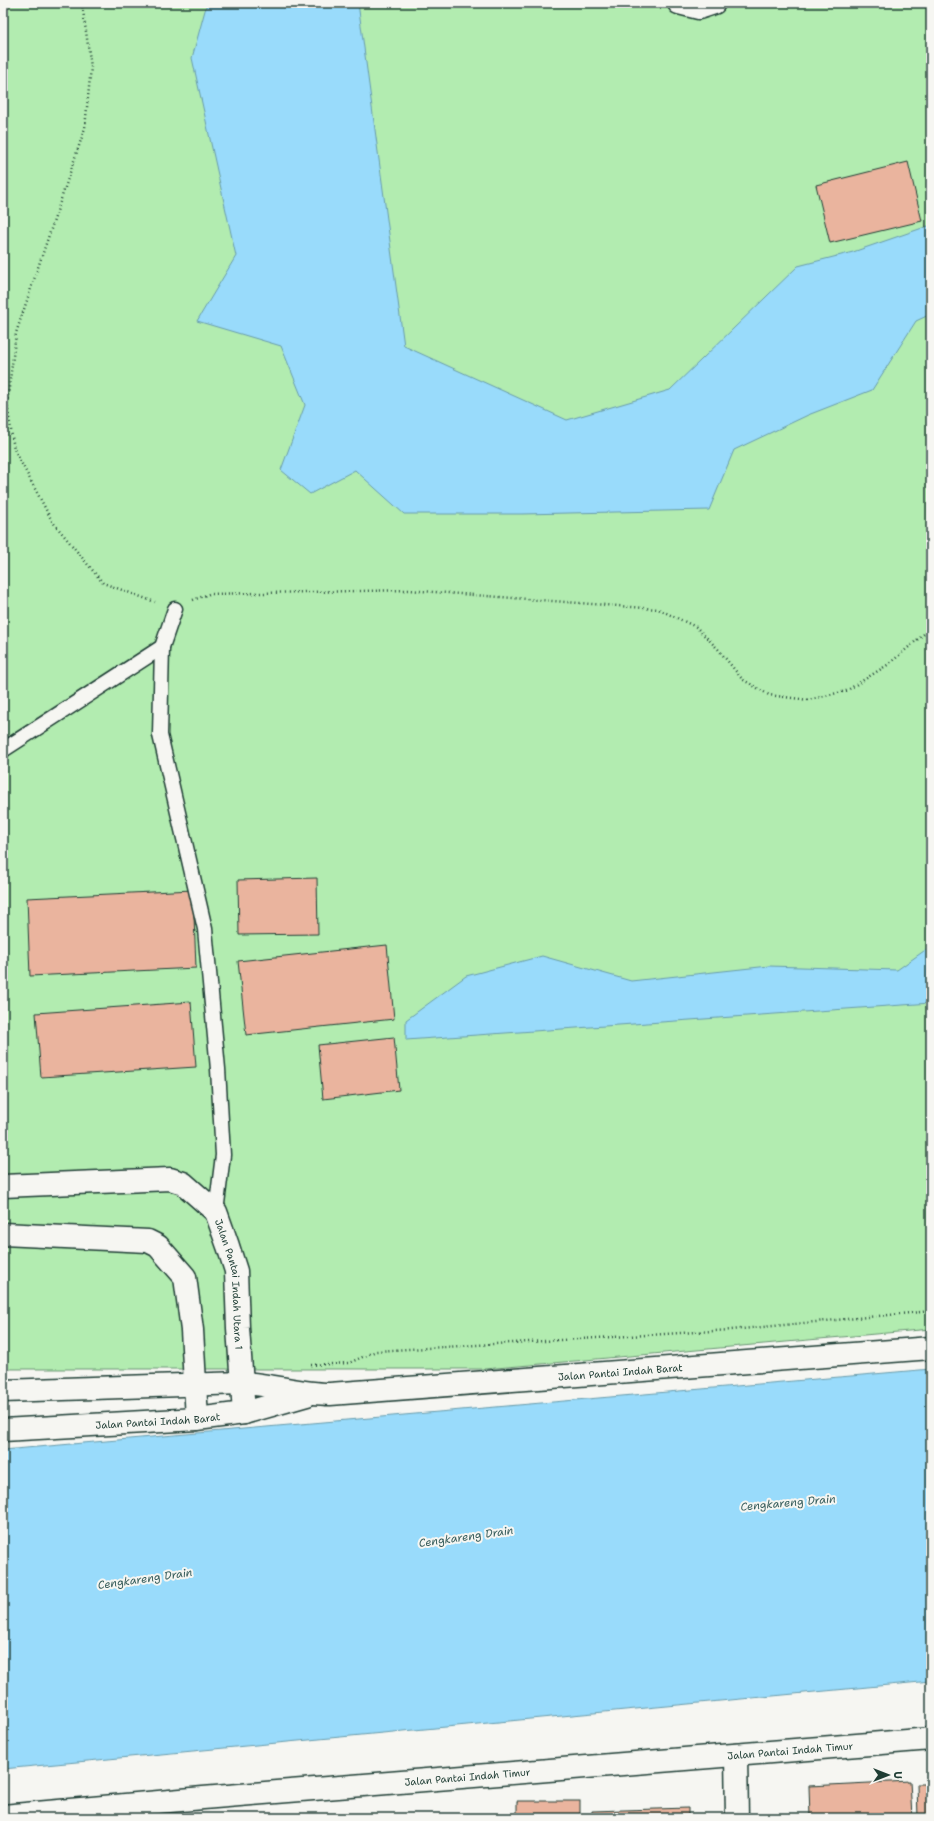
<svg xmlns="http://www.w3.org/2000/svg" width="934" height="1821" font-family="'Shantell Sans',sans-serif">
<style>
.green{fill:#b2ecb0;stroke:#689472}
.water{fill:#99dbfb;stroke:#689cab}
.building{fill:#eab49e;stroke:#1f3d34}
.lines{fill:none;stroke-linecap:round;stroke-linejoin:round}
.lane-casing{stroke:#1f3d34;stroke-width:17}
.street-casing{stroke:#1f3d34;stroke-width:25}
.secondary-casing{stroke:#1f3d34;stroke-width:25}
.path{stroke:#1f3d34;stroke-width:2.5;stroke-dasharray:1 3;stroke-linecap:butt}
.lane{stroke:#f6f6f2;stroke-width:14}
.street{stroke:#f6f6f2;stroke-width:22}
.secondary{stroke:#f6f6f2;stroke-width:22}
.labels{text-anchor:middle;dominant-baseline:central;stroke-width:4;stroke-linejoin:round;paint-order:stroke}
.street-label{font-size:10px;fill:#1f3d34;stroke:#f6f6f2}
.water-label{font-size:11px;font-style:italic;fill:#375d5c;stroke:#f6f6f2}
</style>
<rect width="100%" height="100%" fill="#f6f6f2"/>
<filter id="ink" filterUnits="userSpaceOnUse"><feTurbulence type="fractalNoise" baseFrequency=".025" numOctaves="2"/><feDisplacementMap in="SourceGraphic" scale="8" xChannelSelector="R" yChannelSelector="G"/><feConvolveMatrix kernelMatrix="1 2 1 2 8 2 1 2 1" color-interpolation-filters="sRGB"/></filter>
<g filter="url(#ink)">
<polygon class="green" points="3,3 931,3 931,1329 485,1369 3,1369"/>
<g class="water">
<polygon points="207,3 358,3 404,346 567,420 670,390 798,266 853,252 931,225 931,314 916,321 872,390 808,415 734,450 709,510 522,514 404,514 355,470 310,494 281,470 305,405 281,346 197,321 236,256 192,58"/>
<polygon points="931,946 931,1003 406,1040 406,1020 466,976 542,956 631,981 769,966 897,970"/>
<polygon points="931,1369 931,1681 3,1769 3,1450"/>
</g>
<g class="building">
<polygon points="908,162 922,221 830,243 816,185"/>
<polygon points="317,878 318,934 239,935 238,880"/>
<polygon points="193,890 196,968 30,976 27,898"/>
<polygon points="387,945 394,1019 246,1035 238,961"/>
<polygon points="191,1002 196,1067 41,1077 36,1013"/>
<polygon points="394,1037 399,1090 323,1099 318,1045"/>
<polygon points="910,1781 912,1818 810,1818 809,1786"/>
<polygon points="917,1784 931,1784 931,1818 918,1818"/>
<rect x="517" y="1801" width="63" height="17"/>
<polygon points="688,1808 688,1818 592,1818 592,1811"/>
</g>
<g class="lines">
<g class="lane-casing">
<g id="lane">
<polyline points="175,609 162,647 160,735 205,929 218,1069 223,1155 216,1212"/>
<polyline points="3,750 162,647"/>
</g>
</g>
<g class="street-casing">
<g id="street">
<polyline points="679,3 699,8 714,3"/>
<path id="s1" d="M3,1186L170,1179L183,1183L216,1212L228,1246L236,1271L238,1328L244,1413"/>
<polyline points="3,1234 148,1241 158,1246 185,1277 192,1330 197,1419"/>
<polyline points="736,1755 737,1818"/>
</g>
</g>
<g class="secondary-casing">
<g id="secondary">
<path id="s2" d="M3,1391L242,1383C272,1384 300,1394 330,1394L931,1348"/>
<path id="s3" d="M3,1430L197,1419L244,1413L307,1395"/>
<path id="s4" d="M3,1816L203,1798L931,1739"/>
</g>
</g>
<g class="path">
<polyline points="82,3 91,67 85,128 16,333 7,404 14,449 52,521 103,583 155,602"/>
<polyline points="193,600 209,594 408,590 658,609 696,627 718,649 742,679 769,695 808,700 846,691 889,664 931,628"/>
<polyline points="311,1365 349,1363 376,1351 731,1330 931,1311"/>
</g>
<use href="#lane" class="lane"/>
<use href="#street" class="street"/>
<use href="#secondary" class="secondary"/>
</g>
</g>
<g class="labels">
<g class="street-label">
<text stroke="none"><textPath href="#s1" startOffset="299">Jalan Pantai Indah Utara 1</textPath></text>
<text stroke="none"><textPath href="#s2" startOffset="619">Jalan Pantai Indah Barat</textPath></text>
<text stroke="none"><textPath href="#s3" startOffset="155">Jalan Pantai Indah Barat</textPath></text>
<text stroke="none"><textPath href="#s4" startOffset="790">Jalan Pantai Indah Timur</textPath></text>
<text stroke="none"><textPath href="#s4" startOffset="466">Jalan Pantai Indah Timur</textPath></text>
</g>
<g class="water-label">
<text transform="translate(788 1503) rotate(-5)">Cengkareng Drain</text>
<text transform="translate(466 1537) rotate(-8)">Cengkareng Drain</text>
<text transform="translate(145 1579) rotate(-8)">Cengkareng Drain</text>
</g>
</g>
<rect width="934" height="1821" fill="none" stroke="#f6f6f2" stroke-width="16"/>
<rect x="8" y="8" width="918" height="1805" fill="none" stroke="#1f3d34" stroke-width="1.5" filter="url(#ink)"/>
<g transform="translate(888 1775) rotate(90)" stroke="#f6f6f2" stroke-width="3" paint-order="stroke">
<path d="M0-3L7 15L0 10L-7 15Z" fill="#1f3d34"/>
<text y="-6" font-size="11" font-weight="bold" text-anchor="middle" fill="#1f3d34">U</text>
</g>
</svg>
